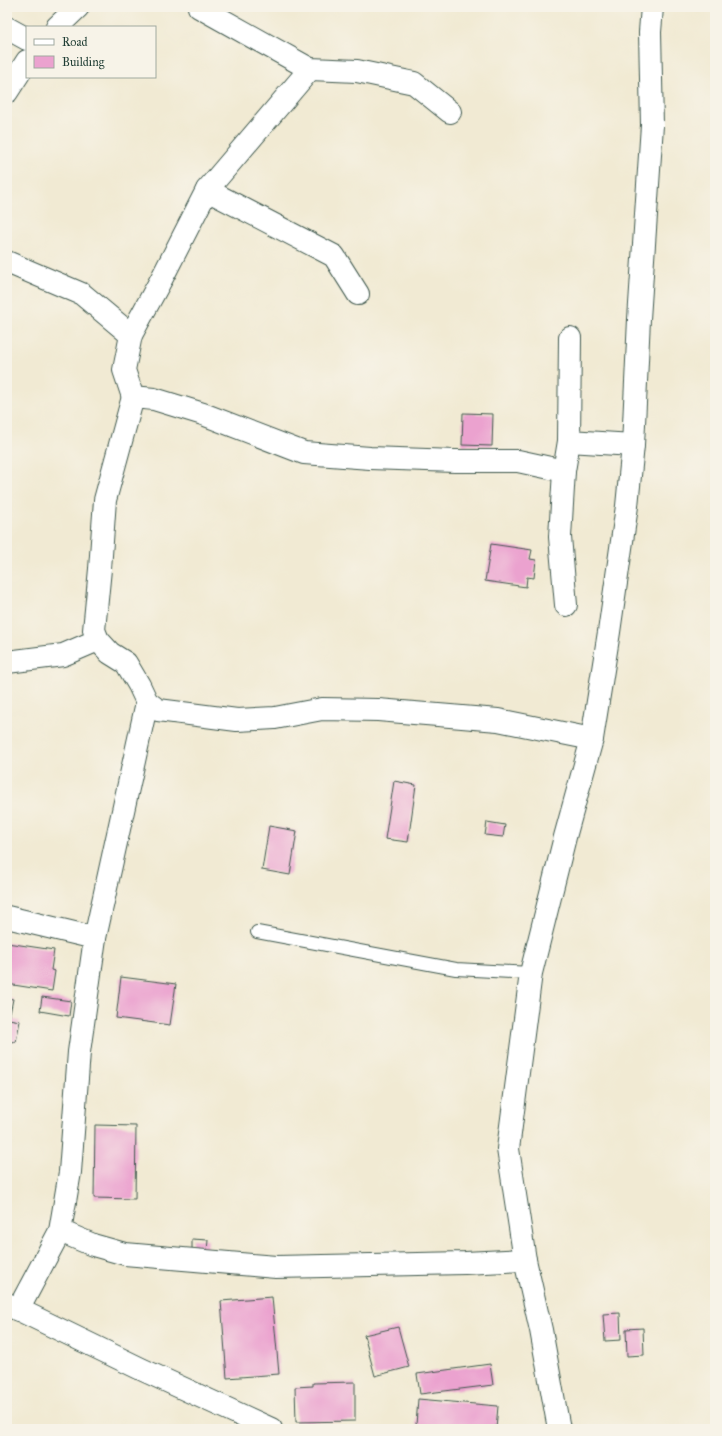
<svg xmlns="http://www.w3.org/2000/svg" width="722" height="1436" font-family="'IM FELL Great Primer',serif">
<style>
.building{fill:#eba2cf}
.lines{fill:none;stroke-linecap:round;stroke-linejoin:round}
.service-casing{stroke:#3e574c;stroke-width:14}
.minor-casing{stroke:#3e574c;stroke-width:24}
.tertiary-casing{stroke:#3e574c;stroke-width:24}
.service{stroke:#fff;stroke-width:12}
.minor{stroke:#fff;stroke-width:22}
.tertiary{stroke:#fff;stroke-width:22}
</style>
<rect width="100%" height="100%" fill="#f7f3e8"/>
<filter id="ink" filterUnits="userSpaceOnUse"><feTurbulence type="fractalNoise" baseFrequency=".025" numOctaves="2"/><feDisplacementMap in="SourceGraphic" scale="8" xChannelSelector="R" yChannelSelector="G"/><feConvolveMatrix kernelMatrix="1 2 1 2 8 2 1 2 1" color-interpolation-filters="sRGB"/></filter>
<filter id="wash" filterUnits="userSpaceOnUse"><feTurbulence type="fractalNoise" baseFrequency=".012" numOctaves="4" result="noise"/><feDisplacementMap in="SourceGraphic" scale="16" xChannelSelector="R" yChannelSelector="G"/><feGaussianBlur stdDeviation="0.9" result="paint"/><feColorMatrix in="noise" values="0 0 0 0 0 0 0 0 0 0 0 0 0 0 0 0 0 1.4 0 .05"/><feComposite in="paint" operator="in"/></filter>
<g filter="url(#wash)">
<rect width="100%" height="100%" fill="#f1ead3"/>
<g id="blocks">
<g class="building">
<polygon points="463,413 493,414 492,446 462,445"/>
<polygon points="491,544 532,550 530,559 536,560 534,578 527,577 526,587 485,581"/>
<polygon points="394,781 416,785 408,842 385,839"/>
<polygon points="487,822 505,825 503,837 485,835"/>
<polygon points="269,826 297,831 290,875 262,870"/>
<polygon points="7,943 54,950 51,970 55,971 52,991 7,984"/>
<polygon points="121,977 176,984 170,1025 116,1018"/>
<polygon points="42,997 71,1001 69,1016 40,1011"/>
<polygon points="7,998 13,999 9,1019 20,1021 16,1042 7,1041"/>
<polygon points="95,1125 136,1126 135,1199 94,1198"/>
<polygon points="192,1239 208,1240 207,1251 192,1250"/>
<polygon points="272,1297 279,1374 227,1378 221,1301"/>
<polygon points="620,1313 621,1340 605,1341 603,1314"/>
<polygon points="398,1327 409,1367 375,1376 364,1335"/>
<polygon points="643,1328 644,1355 627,1356 626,1329"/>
<polygon points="490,1364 493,1385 420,1394 417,1374"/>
<polygon points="355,1382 355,1421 296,1422 295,1387 313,1386 313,1383"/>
<polygon points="418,1399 498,1406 496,1429 463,1429 416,1425"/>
</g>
</g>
</g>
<g filter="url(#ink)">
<use href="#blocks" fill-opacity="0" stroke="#3e574c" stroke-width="1"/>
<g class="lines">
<g class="service-casing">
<polyline id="service" points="257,932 456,969 531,973"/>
</g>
<g class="minor-casing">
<g id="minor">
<polyline points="199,7 310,69 357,71 414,83 450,112"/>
<polyline points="57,27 78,7"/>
<polyline points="7,28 27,39"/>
<polyline points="310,69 207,190 162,278 131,335 124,370 133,397 154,399 203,414 304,453 370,458 455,461 518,461 564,471"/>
<polyline points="7,92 27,61"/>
<polyline points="207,190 334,256 358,294"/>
<polyline points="7,262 82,294 131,335"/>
<polyline points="133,397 105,500 100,569 94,630 98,640 110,653 126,663 139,685 147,702 158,710 237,720 275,718 322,709 378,710 498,720 592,739"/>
<polyline points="569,441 633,445"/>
<polyline points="566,605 560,537 564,471 569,441 570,338"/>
<polyline points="7,662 63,655 98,640"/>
<polyline points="7,917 95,938"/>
<polyline points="60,1231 93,1245 125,1254 276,1267 465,1263 525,1260"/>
<polyline points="7,1304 141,1369 271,1429"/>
<polyline points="18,1310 60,1231 70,1172 79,1052 95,938 147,702"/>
</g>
</g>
<g class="tertiary-casing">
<polyline id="tertiary" points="559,1429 541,1330 525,1260 508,1149 531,973 565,837 592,739 609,632 627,506 633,445 639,319 652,125 650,32 652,7"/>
</g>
<use href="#service" class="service"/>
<use href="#minor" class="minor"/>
<use href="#tertiary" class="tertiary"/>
</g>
</g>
<rect width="722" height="1436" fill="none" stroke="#f7f3e8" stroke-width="24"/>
<rect x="26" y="26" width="130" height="52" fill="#f7f3e8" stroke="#a1aaa0"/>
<rect x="34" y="39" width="20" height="6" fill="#ffffff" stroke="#a1aaa0"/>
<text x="62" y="46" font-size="12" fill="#1f3d34">Road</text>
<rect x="34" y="56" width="20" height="12" fill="#eba2cf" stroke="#a1aaa0"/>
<text x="62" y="66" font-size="12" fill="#1f3d34">Building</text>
</svg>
